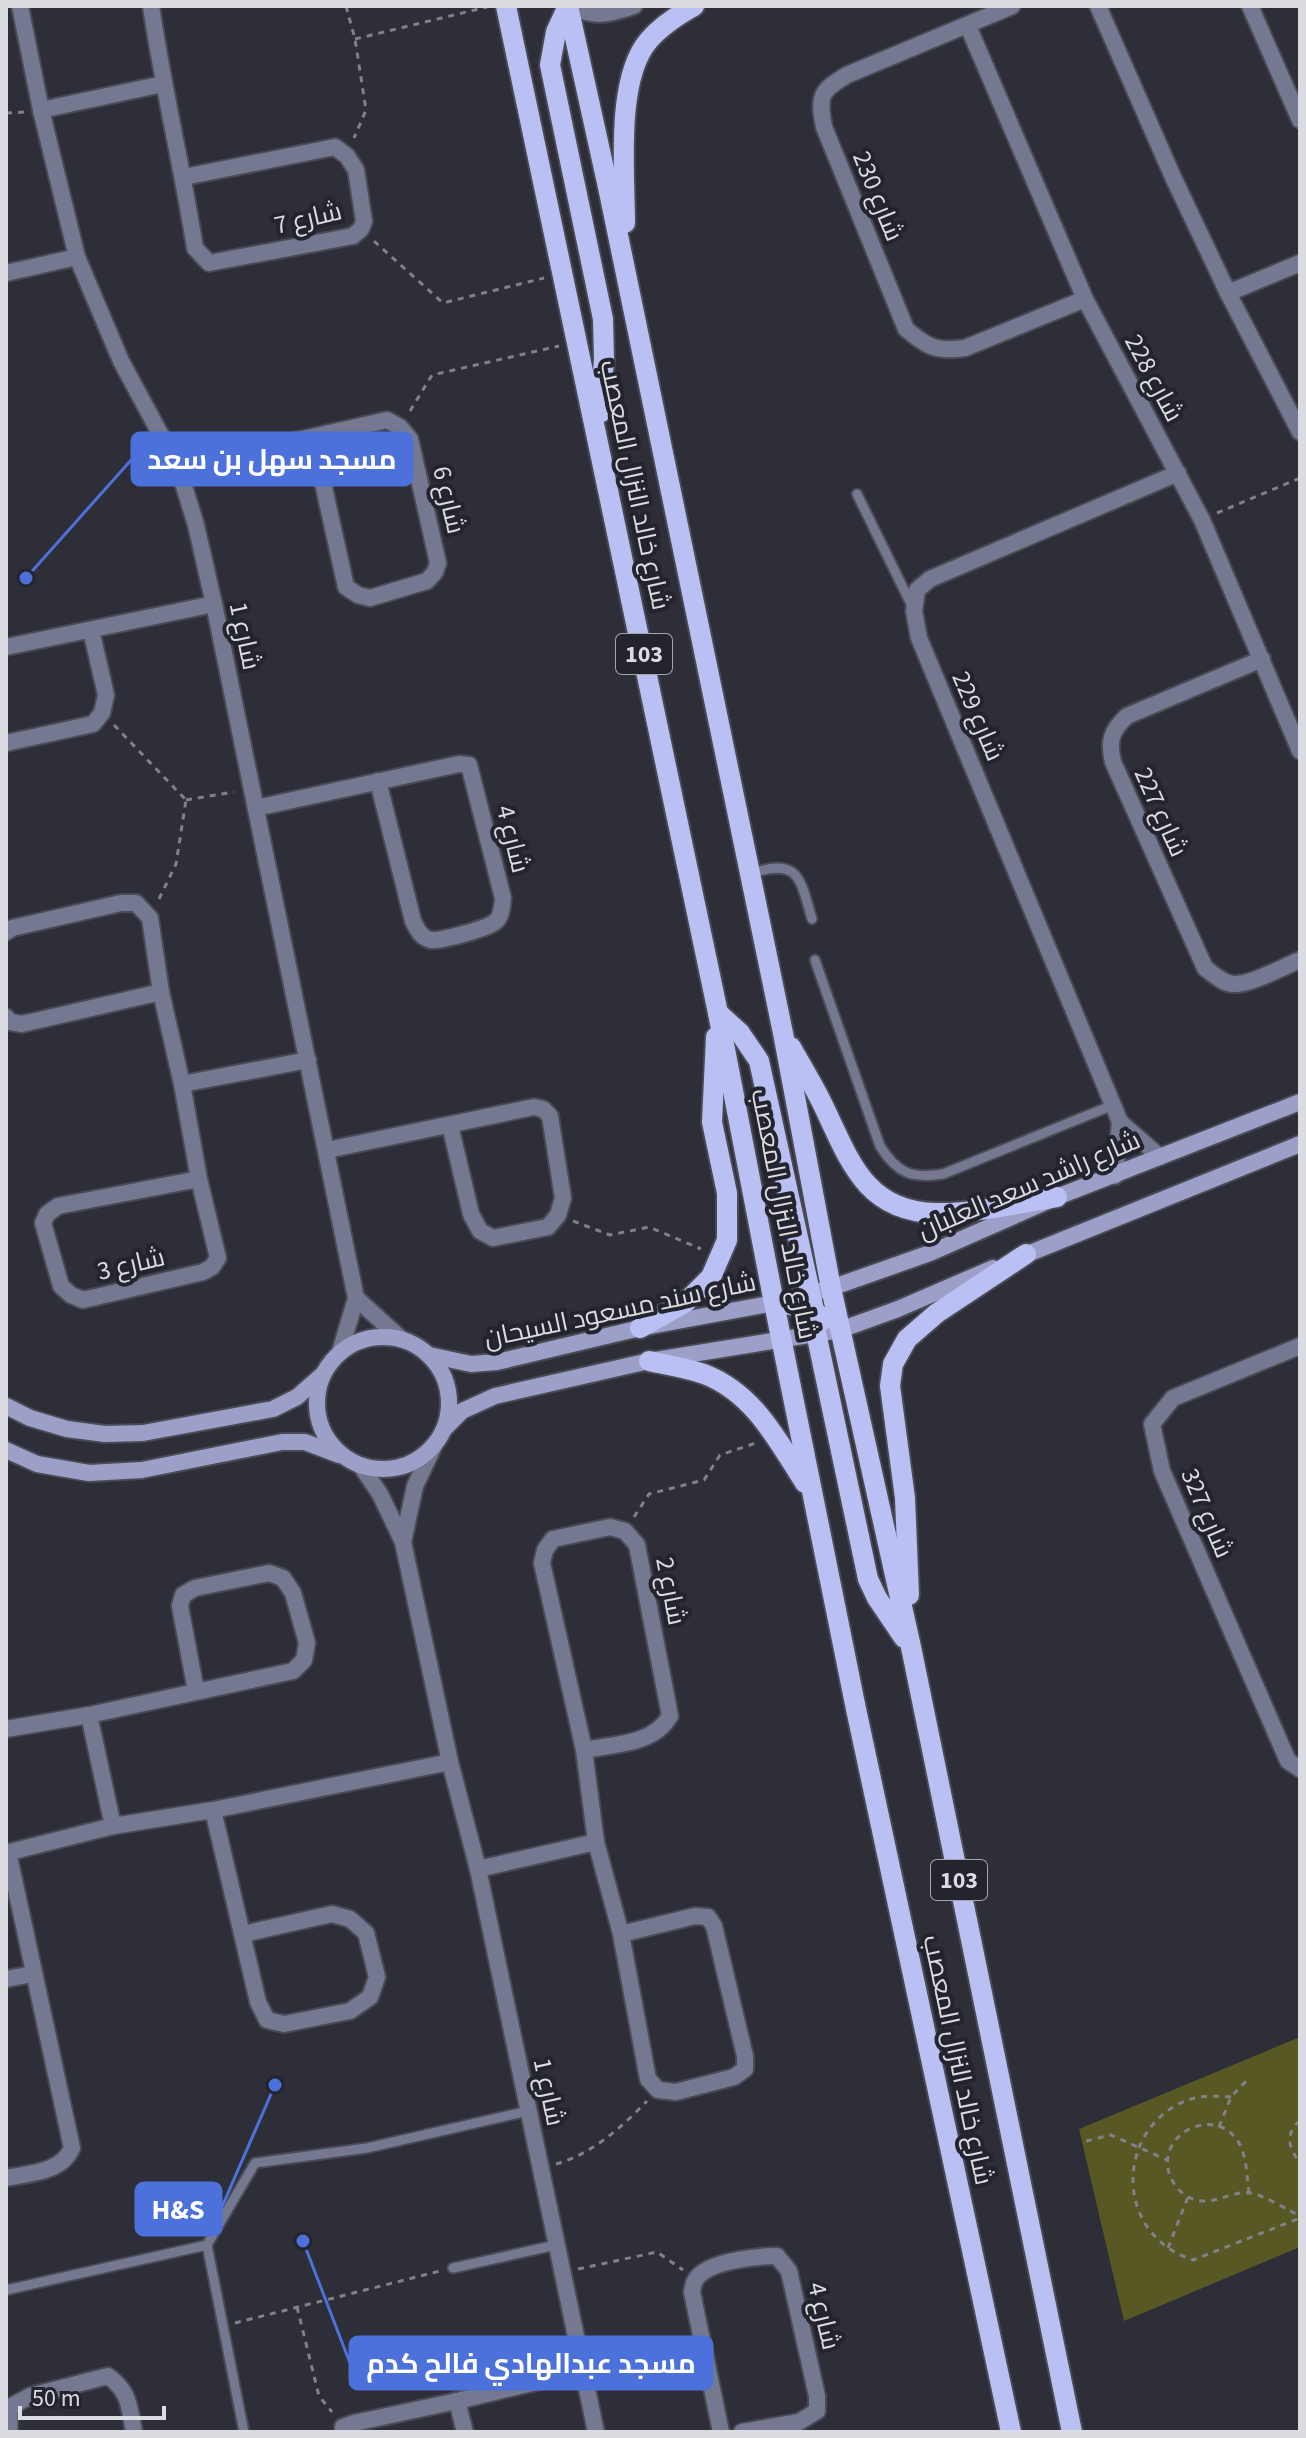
<svg xmlns="http://www.w3.org/2000/svg" width="1306" height="2438" font-family="'Source Sans 3',Cairo,sans-serif">
<style>
.green{fill:#575824}
.lines{fill:none;stroke-linecap:round;stroke-linejoin:round}
.service-casing{stroke:#494a53;stroke-width:13}
.minor-casing{stroke:#494a53;stroke-width:20}
.tertiary-casing{stroke:#494a53;stroke-width:20}
.secondary-casing{stroke:#494a53;stroke-width:20}
.primary-casing{stroke:#494a53;stroke-width:24}
.path{stroke:#81818a;stroke-width:3;stroke-dasharray:6 6;stroke-linecap:butt}
.service{stroke:#757891;stroke-width:9}
.minor{stroke:#757891;stroke-width:16}
.tertiary{stroke:#757891;stroke-width:16}
.secondary{stroke:#9ca0c8;stroke-width:16}
.primary{stroke:#bbc0f4;stroke-width:20}
.labels{text-anchor:middle;dominant-baseline:central;stroke-width:8;stroke-linejoin:round;paint-order:stroke}
.shield{fill:#23242d;stroke:#a4a4ac;stroke-width:2}
.shield-label{font-size:24px;font-weight:bold;fill:#dbdbe2}
.street-label{font-size:26px;fill:#dbdbe2;stroke:#23242d}
.leader{fill:none;stroke:#4c71da;stroke-width:3}
.callout-dot{fill:#4c71da;stroke:#23242d;stroke-width:3}
.callout{fill:#4c71da;stroke:#4c71da;stroke-width:3}
.callout-label{font-size:28px;text-anchor:middle;font-weight:bold;fill:#fff}
</style>
<rect width="100%" height="100%" fill="#2d2e38"/>
<polygon class="green" points="1300,2037 1300,2247 1124,2321 1079,2129"/>
<g class="lines">
<g class="service-casing">
<g id="service">
<polyline points="857,494 913,608"/>
<path d="M750,874C799,857 800,878 812,919"/>
<path d="M815,960L880,1146C897,1173 911,1179 943,1174L1113,1105"/>
<polyline points="453,2268 556,2245"/>
<polyline points="6,2290 207,2245"/>
<polyline points="244,2432 207,2245 255,2163 367,2148 528,2111"/>
</g>
</g>
<g class="minor-casing">
<g id="minor">
<path d="M151,6C163,87 182,167 195,248L209,263L353,236L361,229L364,221L356,170L347,156L335,147L184,177"/>
<path d="M1012,6L847,75C820,91 818,96 824,127L906,329C927,347 936,352 965,348L1085,299"/>
<polyline points="1098,6 1173,177 1228,293 1300,432"/>
<polyline points="1250,6 1300,120"/>
<polyline points="968,26 1085,299 1202,520 1300,751"/>
<polyline points="41,110 163,84"/>
<polyline points="6,273 77,257"/>
<polyline points="1228,293 1300,263"/>
<polyline points="178,467 387,420 400,427 410,439 438,563 435,572 427,581 370,598 358,595 346,587 313,438"/>
<polyline points="6,647 214,604"/>
<path d="M1262,659L1127,716C1111,731 1108,741 1113,762L1205,968C1213,974 1222,983 1233,984C1251,985 1282,967 1300,960"/>
<polyline points="6,743 93,724 102,713 106,695 91,630"/>
<path d="M256,808L459,764L469,765L503,898C502,906 502,917 495,922C486,929 441,941 431,940C421,938 417,929 413,921L378,781"/>
<polyline points="6,932 12,928 121,903 136,903 150,918 161,992 182,1084 199,1179 218,1258 212,1267 203,1272 83,1300 71,1295 61,1286 43,1223 47,1214 58,1206 199,1179"/>
<polyline points="6,1017 10,1022 22,1024 161,992"/>
<polyline points="182,1084 308,1060"/>
<polyline points="327,1150 534,1107 543,1109 550,1116 563,1198 558,1215 548,1227 493,1238 480,1231 471,1214 450,1125"/>
<polyline points="1160,1157 1120,1122 919,638 914,611 917,590 930,579 1178,473"/>
<polyline points="1115,1176 1120,1122"/>
<polyline points="1300,1346 1173,1398 1152,1424 1162,1471 1288,1761 1300,1769"/>
<polyline points="89,1715 113,1826"/>
<polyline points="6,1729 89,1715 293,1671 304,1660 307,1643 293,1593 283,1578 269,1573 195,1588 183,1595 180,1606 196,1691"/>
<path d="M584,1750C615,1744 653,1745 670,1716L637,1545L625,1531L610,1527L553,1539L545,1550L542,1563L584,1750L596,1842L621,1934L648,2079L658,2090L676,2092L734,2077L745,2069V2056L714,1926L708,1917L695,1916L621,1934"/>
<polyline points="213,1810 258,2002 267,2020 284,2024 350,2011 370,1997 377,1977 366,1933 350,1919 332,1914 243,1934"/>
<polyline points="478,1869 596,1842"/>
<polyline points="6,1979 33,1974"/>
<path d="M6,2178C30,2173 61,2173 72,2148L8,1852"/>
<polyline points="457,2401 465,2432"/>
<path d="M9,2432L10,2407L30,2396L108,2376C130,2392 129,2407 134,2432"/>
<polyline points="343,2432 343,2427 354,2423 457,2401 582,2371"/>
<path d="M721,2432L692,2292C693,2288 693,2283 696,2279C708,2261 757,2256 777,2256L789,2271L817,2396V2411L799,2422L742,2432"/>
</g>
</g>
<g class="tertiary-casing">
<g id="tertiary">
<polyline points="20,6 41,110 77,257 121,361 178,467 196,525 214,604 356,1298 340,1352"/>
<path d="M569,6C596,18 607,15 634,6"/>
<polyline points="356,1298 401,1339"/>
<polyline points="361,1466 380,1494 403,1542 450,1762 478,1869 596,2432"/>
<polyline points="403,1542 415,1486 434,1446"/>
<polyline points="6,1853 113,1826 213,1810 450,1762"/>
</g>
</g>
<g class="secondary-casing">
<g id="secondary">
<polyline points="1015,1259 1300,1144"/>
<circle cx="383" cy="1403" r="66"/>
<polyline points="429,1355 471,1364 497,1362 640,1328 774,1303 831,1288 930,1253 1057,1197 1300,1102"/>
<polyline points="6,1406 30,1418 67,1429 105,1434 143,1433 273,1409 297,1397 322,1375"/>
<polyline points="444,1429 462,1411 495,1396 649,1361 840,1330 898,1309 993,1268"/>
<polyline points="6,1450 37,1464 89,1473 142,1470 282,1442 305,1442 339,1455"/>
</g>
</g>
<g class="primary-casing">
<g id="primary">
<polyline points="506,6 718,1013 774,1303 856,1709 1011,2432"/>
<polyline points="568,6 608,187 783,1033 831,1288 911,1647 1072,2432"/>
<polyline points="568,6 556,32 550,65 603,319 604,359 600,413"/>
<path d="M625,223C625,174 615,79 649,40C661,26 678,15 694,6"/>
<polyline points="718,1013 740,1033 759,1061 814,1310 823,1320"/>
<path d="M791,1047C801,1065 812,1083 821,1101C848,1155 862,1211 935,1213C974,1214 1018,1203 1057,1197"/>
<path d="M774,1303C792,1305 805,1304 814,1323L868,1579L877,1598L904,1638"/>
<polyline points="640,1328 686,1302 711,1277 727,1240 727,1193 712,1122 716,1037"/>
<path d="M649,1361C667,1365 687,1368 704,1374C754,1393 778,1441 805,1483"/>
<polyline points="909,1595 905,1498 890,1386 893,1364 907,1339 937,1313 1026,1254"/>
</g>
</g>
<g class="path">
<polyline points="346,6 355,39 366,110 354,138"/>
<polyline points="355,39 487,7"/>
<polyline points="6,113 26,112"/>
<polyline points="374,241 443,303 544,278"/>
<polyline points="410,411 432,375 559,346"/>
<polyline points="1217,513 1300,478"/>
<polyline points="114,725 186,800"/>
<polyline points="186,800 234,792"/>
<polyline points="159,899 176,864 186,800"/>
<polyline points="573,1221 610,1235 649,1227 701,1249"/>
<polyline points="634,1517 649,1494 704,1480 720,1455 756,1443"/>
<path d="M1231,2097C1217,2096 1202,2095 1188,2100C1124,2123 1113,2212 1170,2249C1177,2254 1185,2257 1193,2260L1300,2218"/>
<path d="M1300,2121C1285,2132 1288,2149 1300,2162"/>
<polyline points="1219,2127 1231,2097 1249,2078"/>
<polyline points="1086,2141 1111,2135 1167,2160"/>
<path d="M556,2164C592,2154 622,2127 647,2101"/>
<path d="M1249,2193C1247,2178 1247,2159 1240,2145C1219,2103 1154,2132 1170,2176C1173,2183 1178,2190 1185,2195C1210,2211 1228,2190 1250,2193C1261,2194 1288,2210 1300,2216"/>
<polyline points="1168,2248 1188,2197"/>
<polyline points="578,2269 657,2252 683,2270"/>
<polyline points="297,2307 319,2396 332,2412"/>
<polyline points="235,2323 440,2271"/>
</g>
<use href="#service" class="service"/>
<use href="#minor" class="minor"/>
<use href="#tertiary" class="tertiary"/>
<use href="#secondary" class="secondary"/>
<use href="#primary" class="primary"/>
</g>
<g class="labels">
<g class="shield">
<rect x="616" y="634" width="56" height="40" rx="6"/>
<rect x="931" y="1860" width="56" height="40" rx="6"/>
</g>
<g class="shield-label">
<text x="644" y="654">103</text>
<text x="959" y="1880">103</text>
</g>
<g class="street-label">
<text transform="translate(878 196) rotate(68)">شارع 230</text>
<text transform="translate(308 218) rotate(-13)">شارع 7</text>
<text transform="translate(1154 378) rotate(62)">شارع 228</text>
<text transform="translate(635 485) rotate(78)">شارع خالد النزال المعصب</text>
<text transform="translate(449 500) rotate(77)">شارع 6</text>
<text transform="translate(245 636) rotate(78)">شارع 1</text>
<text transform="translate(978 716) rotate(67)">شارع 229</text>
<text transform="translate(1161 812) rotate(66)">شارع 227</text>
<text transform="translate(513 839) rotate(76)">شارع 4</text>
<text transform="translate(1029 1185) rotate(-23)">شارع راشد سعد العلبان</text>
<text transform="translate(784 1214) rotate(79)">شارع خالد النزال المعصب</text>
<text transform="translate(131 1264) rotate(-13)">شارع 3</text>
<text transform="translate(620 1310) rotate(-12)">شارع سند مسعود السيحان</text>
<text transform="translate(1207 1513) rotate(67)">شارع 327</text>
<text transform="translate(671 1591) rotate(79)">شارع 2</text>
<text transform="translate(958 2060) rotate(78)">شارع خالد النزال المعصب</text>
<text transform="translate(549 2092) rotate(78)">شارع 1</text>
<text transform="translate(824 2316) rotate(77)">شارع 4</text>
</g>
</g>
<path class="leader" d="M26 578L132 459M275 2085L221 2209M303 2241L350 2363"/>
<g class="callout-dot">
<circle cx="26" cy="578" r="8"/>
<circle cx="275" cy="2085" r="8"/>
<circle cx="303" cy="2241" r="8"/>
</g>
<g class="callout">
<rect x="132" y="433" width="280" height="52" rx="8"/>
<rect x="136" y="2183" width="85" height="52" rx="8"/>
<rect x="350" y="2337" width="362" height="52" rx="8"/>
</g>
<g class="callout-label">
<text x="272" y="469">مسجد سهل بن سعد</text>
<text x="178" y="2219">H&amp;S</text>
<text x="531" y="2373">مسجد عبدالهادي فالح كدم</text>
</g>
<rect width="1306" height="2438" fill="none" stroke="#dbdbe2" stroke-width="16"/>
<path d="M20 2406v12h144v-12" fill="none" stroke="#dbdbe2" stroke-width="4"/>
<text x="32" y="2406" font-size="24" fill="#dbdbe2" stroke="#23242d" stroke-width="6" paint-order="stroke">50 m</text>
</svg>
